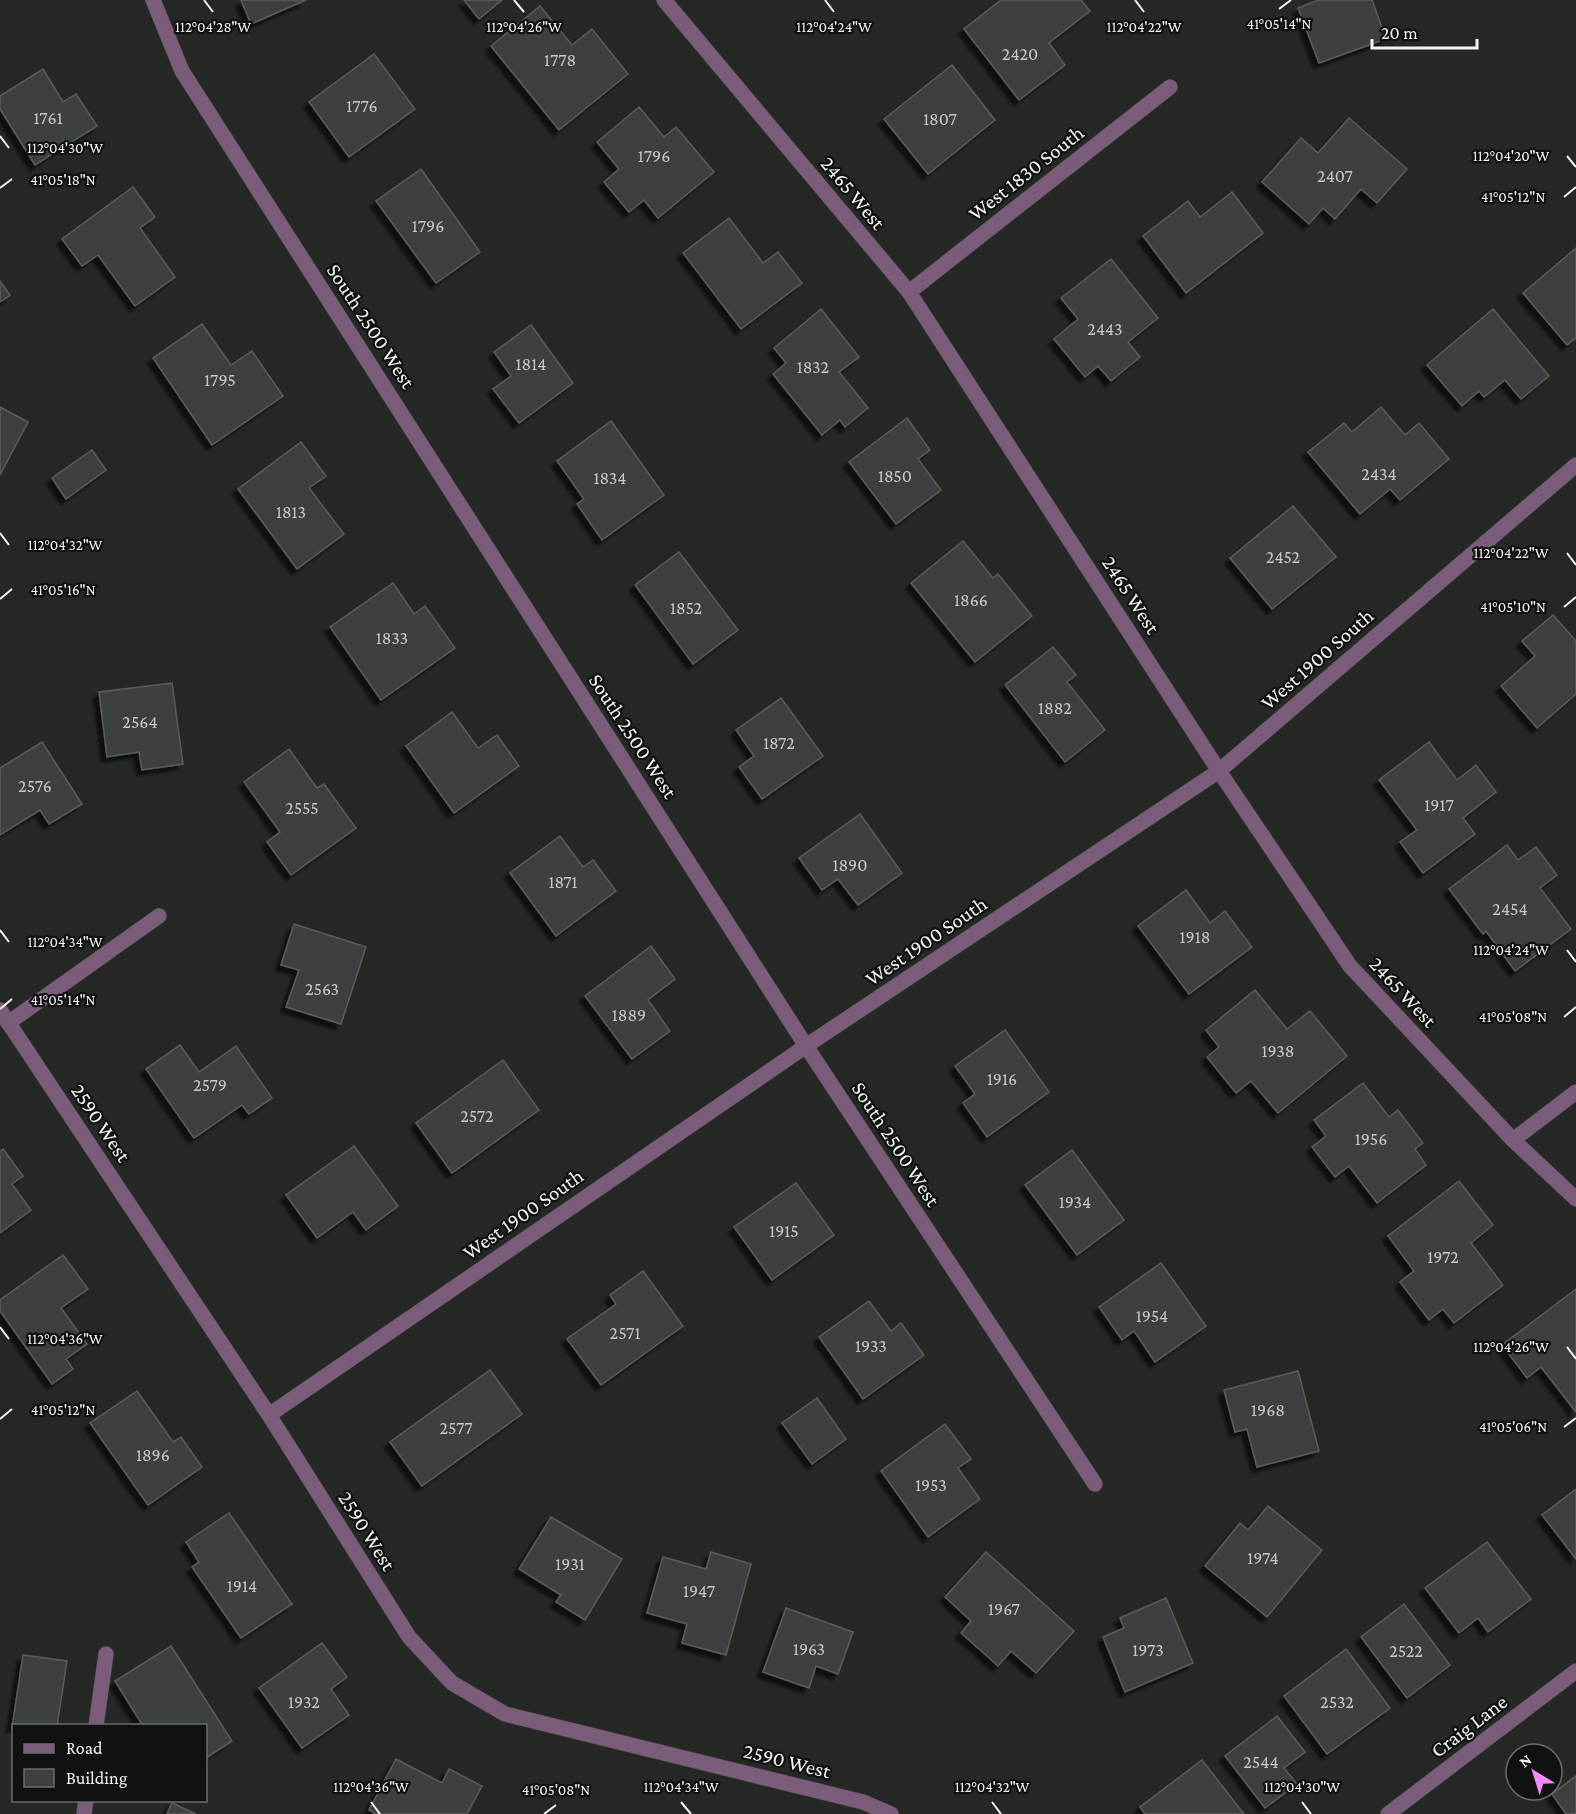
<svg xmlns="http://www.w3.org/2000/svg" width="1576" height="1814" font-family="'Crimson Pro',serif">
<style>
.building{fill:#3e413f;stroke:#5a5d5a;stroke-width:1.5;filter:url(#shadow)}
.lines{fill:none;stroke-linecap:round;stroke-linejoin:round}
.lane-casing{stroke:#434543;stroke-width:16}
.street-casing{stroke:#434543;stroke-width:16}
.lane{stroke:#7b5c7a;stroke-width:15}
.street{stroke:#7b5c7a;stroke-width:15}
.ticks{fill:none;stroke:#f3f5f4;stroke-width:2}
.labels{text-anchor:middle;dominant-baseline:central;stroke-width:4.5;stroke-linejoin:round;paint-order:stroke}
.number-label{font-size:18px;fill:#c6c8c7}
.street-label{font-size:21px;fill:#f3f5f4;stroke:#101110}
.ticks-label{font-size:15px;text-anchor:middle;fill:#f3f5f4;stroke:#101110;stroke-width:4.5;stroke-linejoin:round;paint-order:stroke}
</style>
<defs>
<filter id="shadow"><feDropShadow dx="-5.5" dy="5.5" stdDeviation="1.5" flood-color="#0009"/></filter>
</defs>
<rect width="100%" height="100%" fill="#262826"/>
<g class="building">
<polygon points="241,0 306,0 251,24"/>
<polygon points="464,0 502,0 479,19"/>
<polygon points="1001,0 1081,0 1090,11 1049,43 1065,65 1019,100 964,29"/>
<polygon points="1319,0 1372,0 1386,39 1319,63 1298,8"/>
<polygon points="540,6 572,45 592,29 628,74 559,130 491,46"/>
<polygon points="374,54 415,109 349,157 309,102"/>
<polygon points="952,65 995,120 928,174 884,119"/>
<polygon points="43,69 63,102 76,94 97,126 35,165 0,109 0,96"/>
<polygon points="639,107 664,137 676,127 714,172 658,218 644,200 629,212 604,182 619,169 597,142"/>
<polygon points="1349,118 1407,169 1377,203 1361,189 1335,219 1323,208 1309,224 1262,182 1301,138 1318,153"/>
<polygon points="421,169 480,252 436,283 376,201"/>
<polygon points="133,187 155,217 140,228 175,277 135,306 98,255 82,266 62,239"/>
<polygon points="1232,192 1263,233 1186,293 1143,236 1188,201 1200,217"/>
<polygon points="729,218 763,263 778,252 802,283 741,329 683,253"/>
<polygon points="1576,248 1576,338 1567,345 1523,293"/>
<polygon points="1111,259 1158,318 1128,342 1140,357 1111,381 1098,366 1085,377 1054,339 1078,319 1061,298"/>
<polygon points="0,281 10,295 0,302"/>
<polygon points="821,309 859,357 839,372 868,408 845,427 840,420 822,435 773,374 786,363 774,348"/>
<polygon points="1493,309 1549,376 1521,399 1505,380 1484,397 1479,391 1462,406 1427,365"/>
<polygon points="202,324 231,365 252,351 283,396 212,445 153,358"/>
<polygon points="531,325 573,383 519,423 493,389 511,376 494,352"/>
<polygon points="0,407 28,422 0,475"/>
<polygon points="1381,407 1405,435 1419,423 1449,459 1400,500 1390,489 1360,514 1308,452 1344,423 1352,432"/>
<polygon points="907,418 930,450 918,459 941,490 896,524 849,462"/>
<polygon points="611,421 664,495 602,540 577,504 584,499 557,461"/>
<polygon points="301,442 326,476 309,488 344,534 297,569 238,489"/>
<polygon points="92,450 106,470 66,499 52,478"/>
<polygon points="1293,506 1336,557 1272,609 1230,558"/>
<polygon points="963,541 993,578 998,574 1032,616 975,662 911,583"/>
<polygon points="679,552 738,630 693,664 635,585"/>
<polygon points="393,583 414,614 425,606 455,648 381,700 330,627"/>
<polygon points="1553,615 1576,641 1576,694 1537,728 1501,686 1535,656 1522,641"/>
<polygon points="1053,647 1076,675 1067,682 1105,730 1065,762 1005,685"/>
<polygon points="172,683 183,764 142,770 139,752 107,757 99,692"/>
<polygon points="781,698 823,756 762,799 739,767 754,756 736,730"/>
<polygon points="452,712 478,748 497,735 519,766 454,813 406,746"/>
<polygon points="42,742 82,804 49,824 40,810 0,835 0,768"/>
<polygon points="1429,742 1457,780 1476,765 1496,792 1463,818 1475,834 1423,873 1400,842 1417,830 1379,780"/>
<polygon points="289,749 317,788 324,784 356,828 291,875 267,842 280,832 244,782"/>
<polygon points="860,814 902,873 858,905 838,879 822,890 799,858"/>
<polygon points="560,836 583,867 593,860 616,891 556,936 510,873"/>
<polygon points="1507,845 1518,860 1536,847 1557,875 1540,888 1571,929 1515,971 1486,931 1483,934 1449,889"/>
<polygon points="1186,890 1210,923 1225,911 1252,947 1189,994 1138,926"/>
<polygon points="294,924 366,947 341,1024 286,1007 299,970 281,965"/>
<polygon points="651,946 675,979 648,1000 670,1031 632,1059 585,996"/>
<polygon points="1255,990 1287,1029 1310,1011 1347,1056 1278,1113 1251,1081 1236,1093 1207,1057 1219,1047 1206,1030"/>
<polygon points="1005,1030 1049,1092 987,1137 963,1103 975,1094 955,1066"/>
<polygon points="180,1045 199,1072 236,1046 272,1098 249,1114 242,1105 194,1138 146,1069"/>
<polygon points="503,1060 539,1110 452,1173 416,1123"/>
<polygon points="1363,1083 1389,1117 1398,1110 1423,1143 1415,1149 1426,1165 1377,1203 1349,1166 1335,1177 1312,1147 1326,1136 1314,1120"/>
<polygon points="354,1146 398,1206 366,1230 353,1212 317,1238 286,1195"/>
<polygon points="3,1149 23,1176 12,1184 31,1210 0,1233 0,1152"/>
<polygon points="1072,1150 1124,1220 1077,1255 1025,1185"/>
<polygon points="1459,1181 1493,1225 1471,1243 1503,1285 1454,1323 1443,1309 1429,1320 1400,1282 1414,1271 1388,1236"/>
<polygon points="796,1183 834,1235 772,1280 734,1227"/>
<polygon points="63,1255 88,1289 61,1308 87,1344 66,1359 73,1369 52,1384 0,1311 0,1300"/>
<polygon points="1161,1263 1206,1326 1155,1362 1134,1331 1122,1340 1099,1307"/>
<polygon points="643,1271 683,1326 601,1385 567,1339 616,1304 610,1295"/>
<polygon points="1576,1289 1576,1412 1541,1367 1527,1378 1502,1345"/>
<polygon points="869,1301 891,1331 901,1323 924,1355 863,1399 819,1337"/>
<polygon points="490,1370 522,1414 422,1486 390,1442"/>
<polygon points="1298,1371 1319,1451 1257,1467 1247,1429 1235,1432 1224,1390"/>
<polygon points="137,1391 173,1442 181,1437 202,1467 148,1505 90,1423"/>
<polygon points="817,1398 846,1439 812,1464 782,1423"/>
<polygon points="945,1424 971,1459 958,1468 980,1499 928,1537 881,1471"/>
<polygon points="1576,1489 1576,1559 1542,1515"/>
<polygon points="1268,1506 1322,1550 1267,1617 1205,1566 1240,1523 1248,1530"/>
<polygon points="229,1513 292,1604 241,1638 192,1567 199,1562 186,1542"/>
<polygon points="551,1517 622,1559 585,1620 556,1602 561,1595 519,1569"/>
<polygon points="1487,1542 1531,1599 1488,1632 1478,1618 1459,1633 1425,1588"/>
<polygon points="711,1552 751,1564 726,1655 682,1643 687,1624 647,1613 663,1557 706,1569"/>
<polygon points="986,1552 1074,1631 1036,1673 1011,1651 998,1666 961,1633 971,1621 945,1597"/>
<polygon points="1166,1598 1193,1663 1125,1692 1103,1637 1124,1628 1120,1618"/>
<polygon points="1404,1604 1450,1665 1407,1698 1361,1637"/>
<polygon points="786,1608 853,1632 838,1674 816,1666 809,1688 763,1672"/>
<polygon points="322,1643 347,1677 331,1689 349,1715 302,1748 259,1688"/>
<polygon points="171,1646 232,1741 206,1758 206,1726 143,1726 115,1681"/>
<polygon points="1346,1649 1390,1708 1327,1754 1284,1696"/>
<polygon points="23,1655 67,1661 57,1726 14,1726 12,1728"/>
<polygon points="1277,1716 1305,1752 1284,1768 1297,1784 1265,1808 1225,1756"/>
<polygon points="396,1759 442,1783 449,1769 482,1786 467,1814 376,1814 369,1810"/>
<polygon points="1202,1760 1244,1814 1145,1814 1140,1807"/>
<polygon points="1576,1776 1576,1814 1566,1814 1552,1794"/>
<polygon points="172,1803 196,1814 167,1814"/>
</g>
<g class="lines">
<g class="lane-casing">
<g id="lane">
<polyline points="96,1726 106,1654"/>
<polyline points="84,1814 86,1800"/>
</g>
</g>
<g class="street-casing">
<g id="street">
<polyline points="153,0 182,71 806,1046 1095,1484"/>
<polyline points="664,0 909,292 1219,771 1350,966 1513,1140 1576,1199"/>
<polyline points="909,292 1170,87"/>
<polyline points="0,1010 269,1415 409,1637 452,1683 505,1714 863,1802 891,1814"/>
<polyline points="8,1023 159,916"/>
<polyline points="1513,1140 1576,1092"/>
<polyline points="269,1415 806,1046 1219,771 1576,465"/>
<polyline points="1388,1814 1576,1671"/>
</g>
</g>
<use href="#lane" class="lane"/>
<use href="#street" class="street"/>
</g>
<path class="ticks" d="M204,0L213,12M514,0L524,12M825,0L834,12M1135,0L1144,12M1279,9L1291,0M0,136L9,148M1567,156L1576,167M0,188L12,179M1564,197L1576,187M0,533L9,545M1567,553L1576,565M0,599L12,589M1564,607L1576,597M0,930L9,942M1567,950L1576,962M0,1009L12,999M1564,1017L1576,1007M0,1327L9,1339M1567,1347L1576,1359M0,1419L12,1409M1564,1427L1576,1418M371,1802L380,1814M681,1802L691,1814M992,1802L1001,1814M1302,1802L1311,1814M544,1814L556,1805"/>
<g class="labels">
<g class="number-label">
<text x="1020" y="54">2420</text>
<text x="560" y="60">1778</text>
<text x="362" y="106">1776</text>
<text x="48" y="118">1761</text>
<text x="940" y="119">1807</text>
<text x="654" y="156">1796</text>
<text x="1335" y="176">2407</text>
<text x="428" y="226">1796</text>
<text x="1105" y="329">2443</text>
<text x="531" y="364">1814</text>
<text x="813" y="367">1832</text>
<text x="220" y="380">1795</text>
<text x="1379" y="474">2434</text>
<text x="895" y="476">1850</text>
<text x="610" y="478">1834</text>
<text x="291" y="512">1813</text>
<text x="1283" y="557">2452</text>
<text x="971" y="600">1866</text>
<text x="686" y="608">1852</text>
<text x="392" y="638">1833</text>
<text x="1055" y="708">1882</text>
<text x="140" y="722">2564</text>
<text x="779" y="743">1872</text>
<text x="35" y="786">2576</text>
<text x="1439" y="805">1917</text>
<text x="302" y="808">2555</text>
<text x="850" y="865">1890</text>
<text x="563" y="882">1871</text>
<text x="1510" y="909">2454</text>
<text x="1195" y="937">1918</text>
<text x="322" y="989">2563</text>
<text x="629" y="1015">1889</text>
<text x="1278" y="1051">1938</text>
<text x="1002" y="1079">1916</text>
<text x="210" y="1085">2579</text>
<text x="477" y="1116">2572</text>
<text x="1371" y="1139">1956</text>
<text x="1075" y="1202">1934</text>
<text x="784" y="1231">1915</text>
<text x="1443" y="1257">1972</text>
<text x="1152" y="1316">1954</text>
<text x="625" y="1333">2571</text>
<text x="871" y="1346">1933</text>
<text x="1268" y="1410">1968</text>
<text x="456" y="1428">2577</text>
<text x="153" y="1455">1896</text>
<text x="931" y="1485">1953</text>
<text x="1263" y="1558">1974</text>
<text x="570" y="1564">1931</text>
<text x="242" y="1586">1914</text>
<text x="699" y="1591">1947</text>
<text x="1004" y="1609">1967</text>
<text x="809" y="1649">1963</text>
<text x="1148" y="1650">1973</text>
<text x="1406" y="1651">2522</text>
<text x="304" y="1702">1932</text>
<text x="1337" y="1702">2532</text>
<text x="1261" y="1762">2544</text>
</g>
<g class="street-label">
<text transform="translate(1026 173) rotate(-38)">West 1830 South</text>
<text transform="translate(853 193) rotate(50)">2465 West</text>
<text transform="translate(371 326) rotate(57)">South 2500 West</text>
<text transform="translate(1131 595) rotate(57)">2465 West</text>
<text transform="translate(1317 659) rotate(-41)">West 1900 South</text>
<text transform="translate(633 736) rotate(57)">South 2500 West</text>
<text transform="translate(926 941) rotate(-34)">West 1900 South</text>
<text transform="translate(1403 992) rotate(47)">2465 West</text>
<text transform="translate(101 1123) rotate(56)">2590 West</text>
<text transform="translate(896 1144) rotate(57)">South 2500 West</text>
<text transform="translate(523 1214) rotate(-35)">West 1900 South</text>
<text transform="translate(367 1531) rotate(58)">2590 West</text>
<text transform="translate(1469 1726) rotate(-37)">Craig Lane</text>
<text transform="translate(787 1761) rotate(14)">2590 West</text>
</g>
</g>
<g class="ticks-label">
<text x="1279" y="29">41°05'14"N</text>
<text x="213" y="32">112°04'28"W</text>
<text x="524" y="32">112°04'26"W</text>
<text x="834" y="32">112°04'24"W</text>
<text x="1144" y="32">112°04'22"W</text>
<text x="65" y="153">112°04'30"W</text>
<text x="1511" y="161">112°04'20"W</text>
<text x="63" y="185">41°05'18"N</text>
<text x="1513" y="202">41°05'12"N</text>
<text x="65" y="550">112°04'32"W</text>
<text x="1511" y="558">112°04'22"W</text>
<text x="63" y="595">41°05'16"N</text>
<text x="1513" y="612">41°05'10"N</text>
<text x="65" y="947">112°04'34"W</text>
<text x="1511" y="955">112°04'24"W</text>
<text x="63" y="1005">41°05'14"N</text>
<text x="1513" y="1022">41°05'08"N</text>
<text x="65" y="1344">112°04'36"W</text>
<text x="1511" y="1352">112°04'26"W</text>
<text x="63" y="1415">41°05'12"N</text>
<text x="1513" y="1432">41°05'06"N</text>
<text x="371" y="1792">112°04'36"W</text>
<text x="681" y="1792">112°04'34"W</text>
<text x="992" y="1792">112°04'32"W</text>
<text x="1302" y="1792">112°04'30"W</text>
<text x="556" y="1795">41°05'08"N</text>
</g>
<rect x="12" y="1724" width="195" height="78" fill="#101110" stroke="#6b6c6b" stroke-width="1.5"/>
<rect x="24" y="1744" width="30" height="9" fill="#7b5c7a" stroke="#6b6c6b" stroke-width="1.5"/>
<text x="66" y="1754" font-size="18" fill="#f3f5f4">Road</text>
<rect x="24" y="1769" width="30" height="18" fill="#3e413f" stroke="#6b6c6b" stroke-width="1.5"/>
<text x="66" y="1784" font-size="18" fill="#f3f5f4">Building</text>
<g transform="translate(1534 1772) rotate(322)"><circle r="28" fill="#101110" stroke="#6b6c6b" stroke-width="1.5"/>
<path d="M0-4.5L10 22L0 15L-10 22Z" fill="#f28af3"/>
<text y="-9" font-size="16" font-weight="bold" text-anchor="middle" fill="#f3f5f4">N</text>
</g>
<path d="M1372 39v9h105v-9" fill="none" stroke="#f3f5f4" stroke-width="3"/>
<text x="1381" y="39" font-size="18" fill="#f3f5f4" stroke="#101110" stroke-width="4.5" paint-order="stroke">20 m</text>
</svg>
